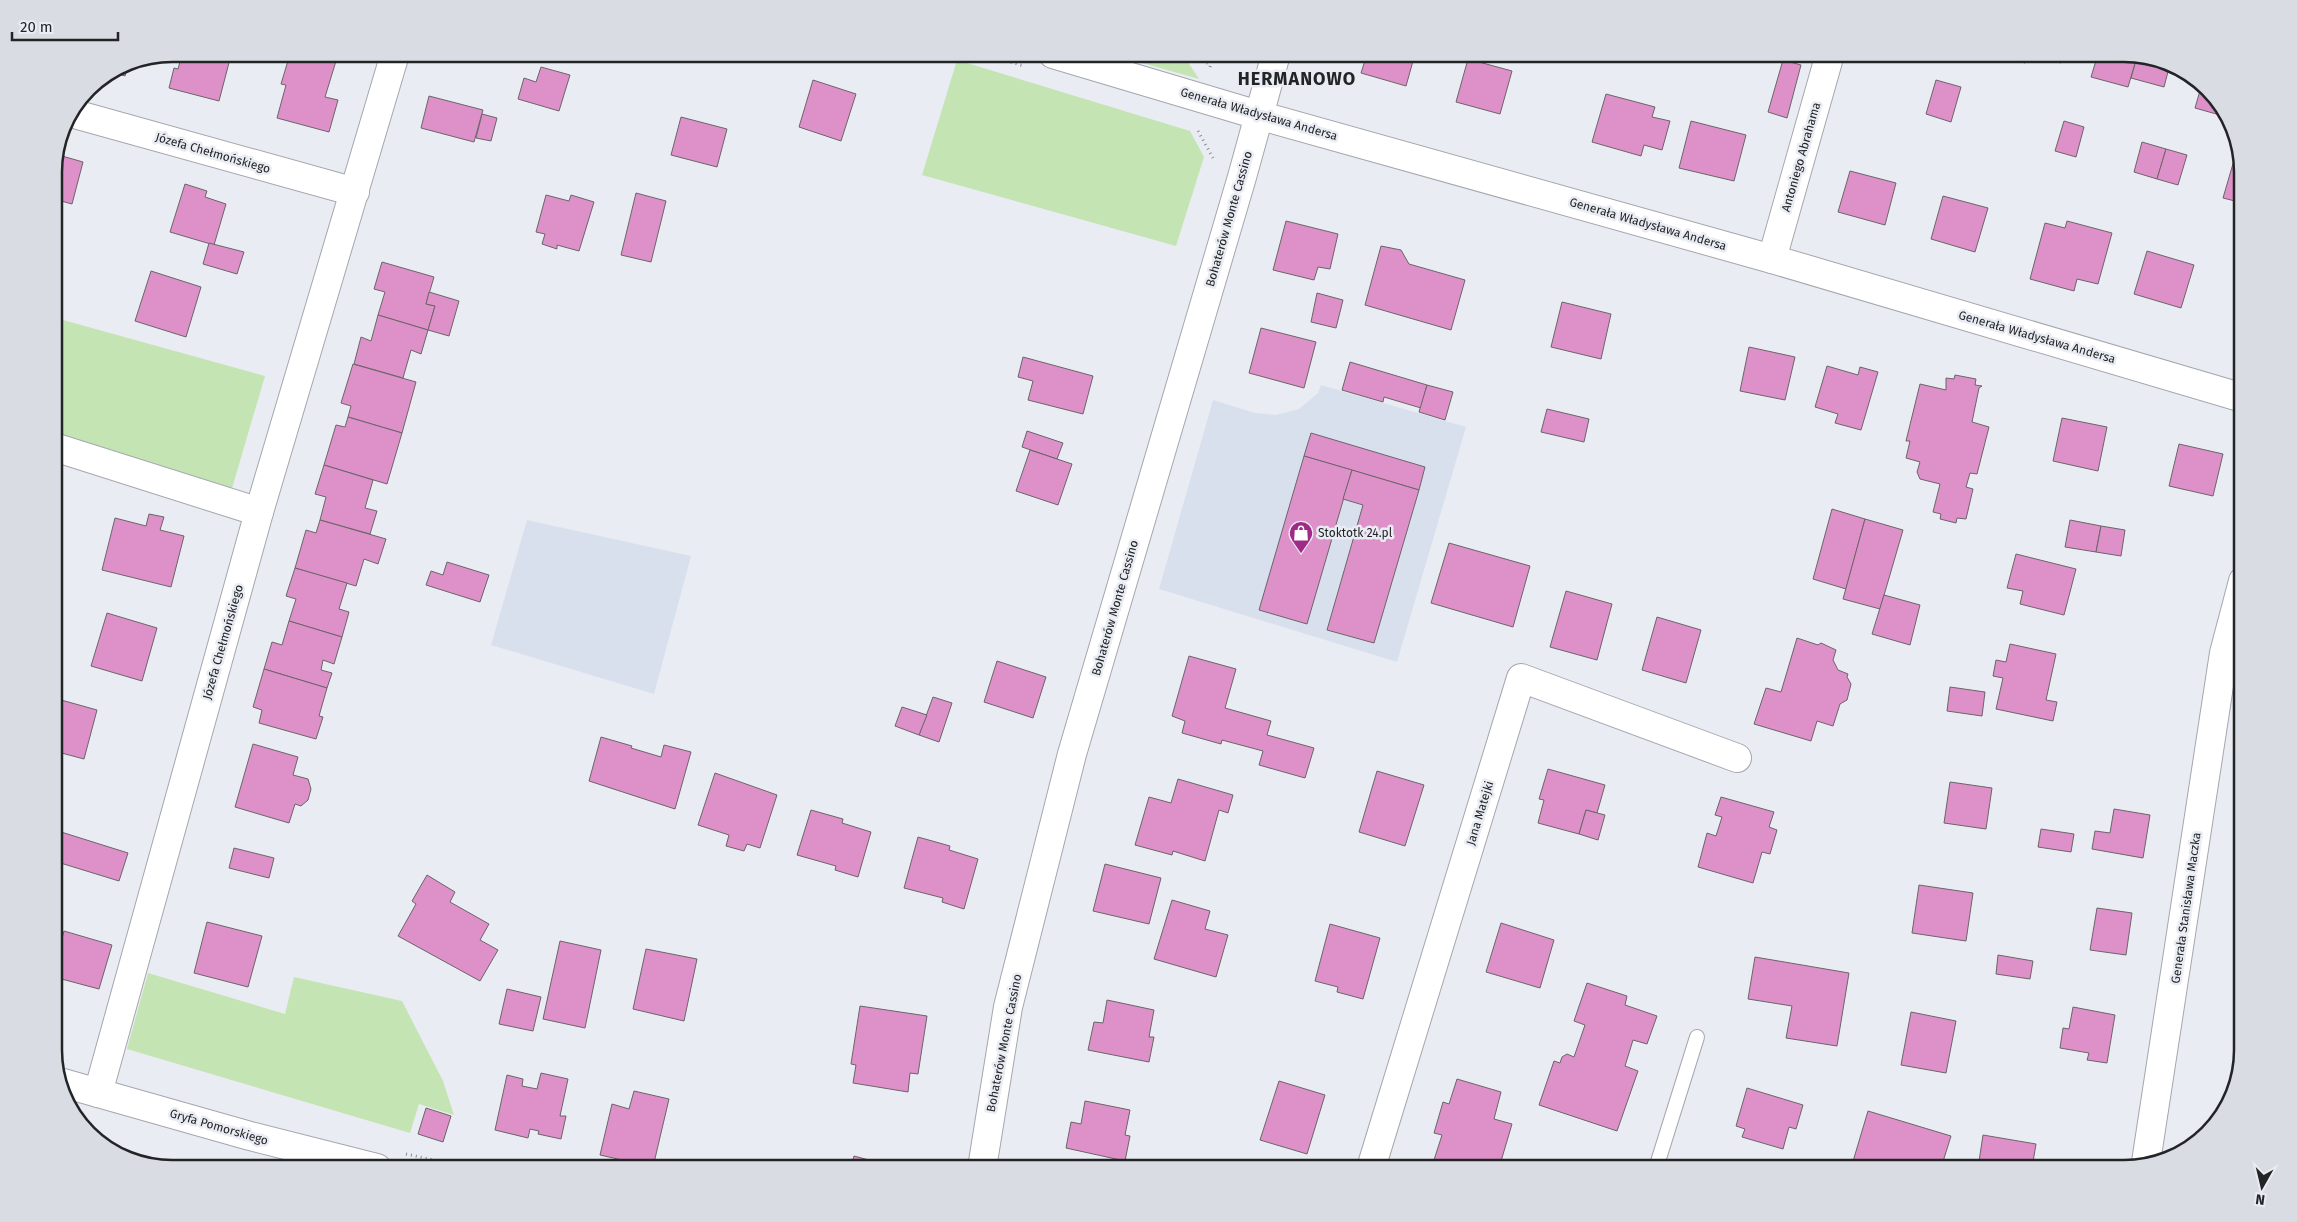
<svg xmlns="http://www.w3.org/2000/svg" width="2297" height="1222" font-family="'Fira Sans',sans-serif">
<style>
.built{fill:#d9e0ed}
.green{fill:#c5e4b4}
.building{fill:#de90c8;stroke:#6b6569}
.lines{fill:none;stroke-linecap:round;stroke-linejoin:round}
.lane-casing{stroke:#a4a7ae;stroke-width:16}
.street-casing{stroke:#a4a7ae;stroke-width:30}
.path{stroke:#888b8f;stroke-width:3;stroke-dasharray:1 4;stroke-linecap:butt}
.lane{stroke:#fff;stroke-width:14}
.street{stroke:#fff;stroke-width:28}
.labels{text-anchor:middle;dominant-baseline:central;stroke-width:5;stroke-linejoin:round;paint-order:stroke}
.street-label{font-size:12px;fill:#222426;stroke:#e9ecf3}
.poi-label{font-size:12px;fill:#222426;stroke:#e9ecf3;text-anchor:start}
.district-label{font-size:18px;font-weight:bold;letter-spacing:1px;fill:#222426;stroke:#e9ecf3}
.rim{fill:none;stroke:#222426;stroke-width:2.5}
</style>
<rect width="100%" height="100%" fill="#e9ecf3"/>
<g class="built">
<polygon points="1321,385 1466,427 1397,662 1159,589 1213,400 1255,413 1276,415 1299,409 1318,393"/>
<polygon points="527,520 691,556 654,694 491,645"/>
</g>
<g class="green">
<polygon points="1111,54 1167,54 1186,59 1199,79"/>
<polygon points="957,60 1190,131 1204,157 1176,246 922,175"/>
<polygon points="63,320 265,376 230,495 54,444 54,348"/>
<polygon points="148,973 285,1014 294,977 402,1001 443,1081 454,1115 419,1104 410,1133 127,1049"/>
</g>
<g class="building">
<polygon points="182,54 239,54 239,56 231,55 219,101 169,88 174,68 178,69"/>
<polygon points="290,54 312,54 336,61 325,97 338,100 329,132 277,118 286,85 281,84"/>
<polygon points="1367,54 1415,54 1406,86 1361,73"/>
<polygon points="1991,54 2028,54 2025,63"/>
<polygon points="2030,54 2064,54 2061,63"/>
<polygon points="2098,54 2125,54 2137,57 2128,87 2091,77"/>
<polygon points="2137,57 2170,64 2164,87 2131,78"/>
<polygon points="1468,59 1512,71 1500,114 1456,102"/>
<polygon points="1783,60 1801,65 1787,118 1768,112"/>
<polygon points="129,62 125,76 113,72 127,63"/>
<polygon points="541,67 570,75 559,111 518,99 524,78 536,82"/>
<polygon points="813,80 856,94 841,141 799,127"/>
<polygon points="1936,80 1961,87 1951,122 1926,114"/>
<polygon points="2201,87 2223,107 2227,117 2195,108"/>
<polygon points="1606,94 1655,107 1652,117 1670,121 1662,150 1644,145 1641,156 1592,142"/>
<polygon points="429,96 483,110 474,142 421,128"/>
<polygon points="482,114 497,118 491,141 476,138"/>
<polygon points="681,117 727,129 717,167 671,155"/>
<polygon points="1691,121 1746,135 1734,181 1679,168"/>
<polygon points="2064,121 2084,127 2076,157 2055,151"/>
<polygon points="2142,142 2166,149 2157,179 2134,172"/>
<polygon points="58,149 63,150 62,156 83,162 72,204 54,199 54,165"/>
<polygon points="2166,149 2187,155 2178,185 2157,179"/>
<polygon points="2237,150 2243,165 2243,203 2223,198"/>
<polygon points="1850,171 1896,183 1885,225 1838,212"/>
<polygon points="185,184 207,191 205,197 226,204 214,245 170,232"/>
<polygon points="636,193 666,201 651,262 621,255"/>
<polygon points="546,195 569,201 571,195 594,202 579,251 557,245 557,249 542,244 545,234 536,232"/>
<polygon points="1943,196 1988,208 1975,252 1931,239"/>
<polygon points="1286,221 1338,234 1330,269 1318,267 1314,280 1273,270"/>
<polygon points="2067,221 2112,233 2098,284 2077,279 2074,291 2030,279 2045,223 2065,228"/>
<polygon points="54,241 60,243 54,263"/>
<polygon points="209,243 244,252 237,274 203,264"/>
<polygon points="1381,246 1401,250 1409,264 1465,280 1451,330 1365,305"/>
<polygon points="2147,251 2194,265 2181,308 2134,294"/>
<polygon points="382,262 434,277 426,304 435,306 428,330 378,315 385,292 374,289"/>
<polygon points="151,271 201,287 186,337 135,321"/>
<polygon points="429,292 459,301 449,336 428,330 435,306 426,304"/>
<polygon points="1317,293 1343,300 1336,328 1311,322"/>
<polygon points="1562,302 1611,314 1601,359 1551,347"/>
<polygon points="378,315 428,330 421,354 411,350 403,378 354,364 361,337 371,341"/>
<polygon points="1261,328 1316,342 1304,388 1249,373"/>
<polygon points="1749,347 1795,357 1785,400 1740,391"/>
<polygon points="1023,357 1093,376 1083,414 1028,400 1033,381 1018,377"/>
<polygon points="1350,362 1427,385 1421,408 1384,397 1383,402 1342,390"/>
<polygon points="353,364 416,382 402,433 348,417 351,406 341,403"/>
<polygon points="1827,366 1858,375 1860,367 1878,372 1861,430 1835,423 1838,414 1815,407"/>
<polygon points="1955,375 1976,379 1975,385 1982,386 1979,388 1972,422 1989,427 1977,474 1970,473 1966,487 1973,489 1966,519 1957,518 1956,523 1940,519 1941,514 1933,512 1940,484 1920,479 1917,472 1920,462 1906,458 1910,441 1906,441 1920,384 1946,390 1946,378 1954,379"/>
<polygon points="1427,385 1453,392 1445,420 1419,412"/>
<polygon points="1547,409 1589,419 1584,442 1541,432"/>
<polygon points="348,417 402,433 387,484 324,465 336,425 345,427"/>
<polygon points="2062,418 2107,427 2098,471 2053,461"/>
<polygon points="1027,431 1063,443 1057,459 1022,447"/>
<polygon points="1311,433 1425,467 1419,490 1304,456"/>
<polygon points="2179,444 2223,454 2213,496 2169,486"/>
<polygon points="1030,450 1072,464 1058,505 1016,491"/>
<polygon points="1304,456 1352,470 1307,624 1259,610"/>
<polygon points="324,465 373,480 365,508 377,511 370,534 320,520 326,497 315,494"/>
<polygon points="1352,470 1419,490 1374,643 1327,630 1363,505 1343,499"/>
<polygon points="1832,509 1865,519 1846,589 1813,579"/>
<polygon points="149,514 164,517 160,530 184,536 171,587 102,570 115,518 146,526"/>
<polygon points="1865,519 1903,530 1880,609 1843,599"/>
<polygon points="320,520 386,539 378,564 364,559 356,586 295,568 306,530 316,533"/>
<polygon points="2070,520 2101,526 2096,552 2065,547"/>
<polygon points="2101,526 2125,530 2121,556 2096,552"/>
<polygon points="1449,543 1530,566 1513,627 1431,603"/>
<polygon points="2016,554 2076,569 2064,615 2020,604 2023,591 2007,588"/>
<polygon points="447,562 489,575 480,602 426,585 431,571 443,575"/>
<polygon points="295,568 347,583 339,609 349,612 342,637 289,621 296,599 286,596"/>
<polygon points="1566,591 1612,604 1597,660 1550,647"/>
<polygon points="1884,595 1920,605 1910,645 1872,634"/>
<polygon points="107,613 157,628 142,681 91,666"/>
<polygon points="1657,617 1701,630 1686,683 1642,670"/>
<polygon points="289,621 342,637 334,664 323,660 321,670 332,673 327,688 264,669 272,642 282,645"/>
<polygon points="1797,638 1818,645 1821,643 1836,650 1833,660 1838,670 1848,674 1847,677 1851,684 1847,700 1840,704 1833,726 1817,721 1811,741 1754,724 1766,688 1781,692"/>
<polygon points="2010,644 2056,654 2046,700 2057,702 2053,721 1996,709 2003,678 1993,676 1996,660 2006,662"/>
<polygon points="1189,656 1236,669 1225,708 1271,721 1267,735 1314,748 1305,778 1259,765 1263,751 1222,740 1221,744 1182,733 1185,721 1172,716"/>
<polygon points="997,661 1046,677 1033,718 984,702"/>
<polygon points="264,669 327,688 319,716 323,717 316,739 259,723 262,710 253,707"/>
<polygon points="1950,687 1985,692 1982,716 1947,711"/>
<polygon points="933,697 952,703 939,742 919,735"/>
<polygon points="54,698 97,710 84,759 54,751"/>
<polygon points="902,707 927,715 919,735 895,726"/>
<polygon points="601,737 632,746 631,748 661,757 664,745 691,752 675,809 589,781"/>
<polygon points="253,744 298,757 293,775 308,779 311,789 308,800 301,806 295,804 289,823 235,807"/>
<polygon points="1548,769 1605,785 1597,813 1586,810 1579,834 1538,823 1544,800 1539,799"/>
<polygon points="1377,771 1424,785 1405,846 1359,832"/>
<polygon points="715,773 777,795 760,848 747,844 744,851 726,846 729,835 698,825"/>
<polygon points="1178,779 1233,795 1228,813 1219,810 1205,861 1173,851 1172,855 1135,845 1149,797 1171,803"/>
<polygon points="1950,782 1992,788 1986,829 1944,823"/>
<polygon points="1721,797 1774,812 1769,827 1777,830 1770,854 1762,852 1753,883 1698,867 1707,833 1716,836 1722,817 1715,815"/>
<polygon points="2114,809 2150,815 2143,858 2092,849 2095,831 2110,833"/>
<polygon points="811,810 843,819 842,823 871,832 858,877 835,870 836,866 797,855"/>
<polygon points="1586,810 1605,815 1598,840 1579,834"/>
<polygon points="2041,829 2074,834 2071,852 2038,847"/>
<polygon points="58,831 128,853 119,881 54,861 54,846"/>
<polygon points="918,837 950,846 949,850 978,859 964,909 942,902 943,898 904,888"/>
<polygon points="234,848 274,858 269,878 229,868"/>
<polygon points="1105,864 1161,878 1149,924 1093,911"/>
<polygon points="427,875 455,892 450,902 489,924 480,940 498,950 480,981 398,936 416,904 412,901"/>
<polygon points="1919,885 1973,893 1966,941 1912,933"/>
<polygon points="1172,900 1210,911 1205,929 1228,935 1216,977 1154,959"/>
<polygon points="2097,908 2132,913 2126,955 2090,950"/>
<polygon points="207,922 262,936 248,987 194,973"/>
<polygon points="1501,923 1554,940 1540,988 1486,972"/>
<polygon points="1330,924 1380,938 1363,999 1337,992 1338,987 1315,981"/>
<polygon points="64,931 112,945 99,989 54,977 54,940 61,942"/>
<polygon points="560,941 601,950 585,1028 543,1019"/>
<polygon points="646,949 697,959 684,1021 633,1009"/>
<polygon points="1998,955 2033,961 2030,979 1996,974"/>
<polygon points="1755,957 1849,973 1837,1046 1786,1038 1792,1006 1748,999"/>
<polygon points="1587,983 1627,996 1625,1005 1657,1016 1647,1044 1633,1040 1625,1066 1638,1071 1617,1131 1539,1105 1554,1061 1560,1063 1562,1057 1567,1054 1574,1057 1585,1025 1574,1021"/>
<polygon points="507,989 541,997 533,1031 499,1024"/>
<polygon points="1107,1000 1154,1010 1149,1037 1154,1037 1149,1062 1088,1050 1094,1022 1103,1023"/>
<polygon points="860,1006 927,1016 918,1074 910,1073 908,1092 853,1083 856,1065 851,1064"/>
<polygon points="2073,1007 2115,1015 2107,1063 2087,1060 2089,1053 2060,1048 2063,1028 2069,1029"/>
<polygon points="1911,1012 1956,1021 1946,1073 1901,1065"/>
<polygon points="541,1073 568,1079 560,1116 566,1116 561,1139 538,1134 539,1131 530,1129 528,1138 495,1130 507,1075 523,1079 522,1086 537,1089"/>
<polygon points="1457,1079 1501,1092 1494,1119 1512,1124 1499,1168 1461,1168 1434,1160 1442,1135 1434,1133 1443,1102 1449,1104"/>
<polygon points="1279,1081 1325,1095 1307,1154 1260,1140"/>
<polygon points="1747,1088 1803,1105 1796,1129 1789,1127 1783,1149 1742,1137 1745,1129 1736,1126"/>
<polygon points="634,1091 669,1099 653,1167 600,1155 612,1104 629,1109"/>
<polygon points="1085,1101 1130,1110 1125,1135 1130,1136 1125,1161 1066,1148 1071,1122 1081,1124"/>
<polygon points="426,1108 451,1116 443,1142 418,1134"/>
<polygon points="1868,1111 1951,1136 1941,1168 1891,1168 1884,1166 1883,1168 1851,1168"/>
<polygon points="1983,1135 2036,1144 2032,1168 1978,1168"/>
<polygon points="854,1156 899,1168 850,1168"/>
</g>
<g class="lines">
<g class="lane-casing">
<polyline id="lane" points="1656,1168 1697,1037"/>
</g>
<g class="street-casing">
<g id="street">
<polyline points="1053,54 1258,115 1772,259 2243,398"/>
<polyline points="71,113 355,192"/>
<polyline points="1772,259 1830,54"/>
<polyline points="54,447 259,512"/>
<polyline points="63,1083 250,1136 377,1168"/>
<polyline points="98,1093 259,512 395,54"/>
<polyline points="2146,1162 2224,653 2243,581"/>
<polyline points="982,1168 1008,1007 1072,754 1242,177 1276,54"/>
<polyline points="1371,1168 1521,678 1737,758"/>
</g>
</g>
<g class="path">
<polyline points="982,54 1024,66"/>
<polyline points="1178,54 1211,64"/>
<polyline points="1210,67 1214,54"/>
<polyline points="1198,131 1213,158"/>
<polyline points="406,1154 471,1168"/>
</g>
<use href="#lane" class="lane"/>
<use href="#street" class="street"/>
</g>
<defs>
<g id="shop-pin" transform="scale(1.25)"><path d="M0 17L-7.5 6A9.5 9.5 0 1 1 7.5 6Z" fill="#9f2b86" stroke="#e9ecf3"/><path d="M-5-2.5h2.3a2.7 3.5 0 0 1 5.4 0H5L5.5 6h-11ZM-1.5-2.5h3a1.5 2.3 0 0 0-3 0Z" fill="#fff"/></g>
</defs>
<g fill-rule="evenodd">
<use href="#shop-pin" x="1301" y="533"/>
</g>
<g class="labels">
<g class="street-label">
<text transform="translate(1259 114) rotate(16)">Generała Władysława Andersa</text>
<text transform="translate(213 153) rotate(16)">Józefa Chełmońskiego</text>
<text transform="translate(1801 157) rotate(-74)">Antoniego Abrahama</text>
<text transform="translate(1229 219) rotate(-74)">Bohaterów Monte Cassino</text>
<text transform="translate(1648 224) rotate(16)">Generała Władysława Andersa</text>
<text transform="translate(2037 337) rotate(16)">Generała Władysława Andersa</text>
<text transform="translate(1115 608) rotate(-74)">Bohaterów Monte Cassino</text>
<text transform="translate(223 642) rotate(-74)">Józefa Chełmońskiego</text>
<text transform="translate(1480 813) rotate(-73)">Jana Matejki</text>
<text transform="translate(2186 908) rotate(-82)">Generała Stanisława Maczka</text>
<text transform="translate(1004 1043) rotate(-79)">Bohaterów Monte Cassino</text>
<text transform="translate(219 1127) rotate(16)">Gryfa Pomorskiego</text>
</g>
<g class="poi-label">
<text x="1318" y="533">Stoktotk 24.pl</text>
</g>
<g class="district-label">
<text x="1297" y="79">HERMANOWO</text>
</g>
</g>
<path d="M0 0H2297V1222H0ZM172 62H2124A110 110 0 0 1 2234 172V1050A110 110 0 0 1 2124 1160H172A110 110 0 0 1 62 1050V172A110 110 0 0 1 172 62Z" fill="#d9dce3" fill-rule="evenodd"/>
<path class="rim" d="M172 62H2124A110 110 0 0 1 2234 172V1050A110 110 0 0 1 2124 1160H172A110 110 0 0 1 62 1050V172A110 110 0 0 1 172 62Z"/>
<g transform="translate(2262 1187) rotate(188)" stroke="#e9ecf3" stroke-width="4" paint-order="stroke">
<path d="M0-4L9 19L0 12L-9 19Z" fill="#222426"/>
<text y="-8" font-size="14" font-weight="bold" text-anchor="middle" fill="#222426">N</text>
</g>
<path d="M12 32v8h106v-8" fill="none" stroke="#222426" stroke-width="2.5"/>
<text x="20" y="32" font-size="15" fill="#222426" stroke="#e9ecf3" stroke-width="4" paint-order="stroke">20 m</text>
</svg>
